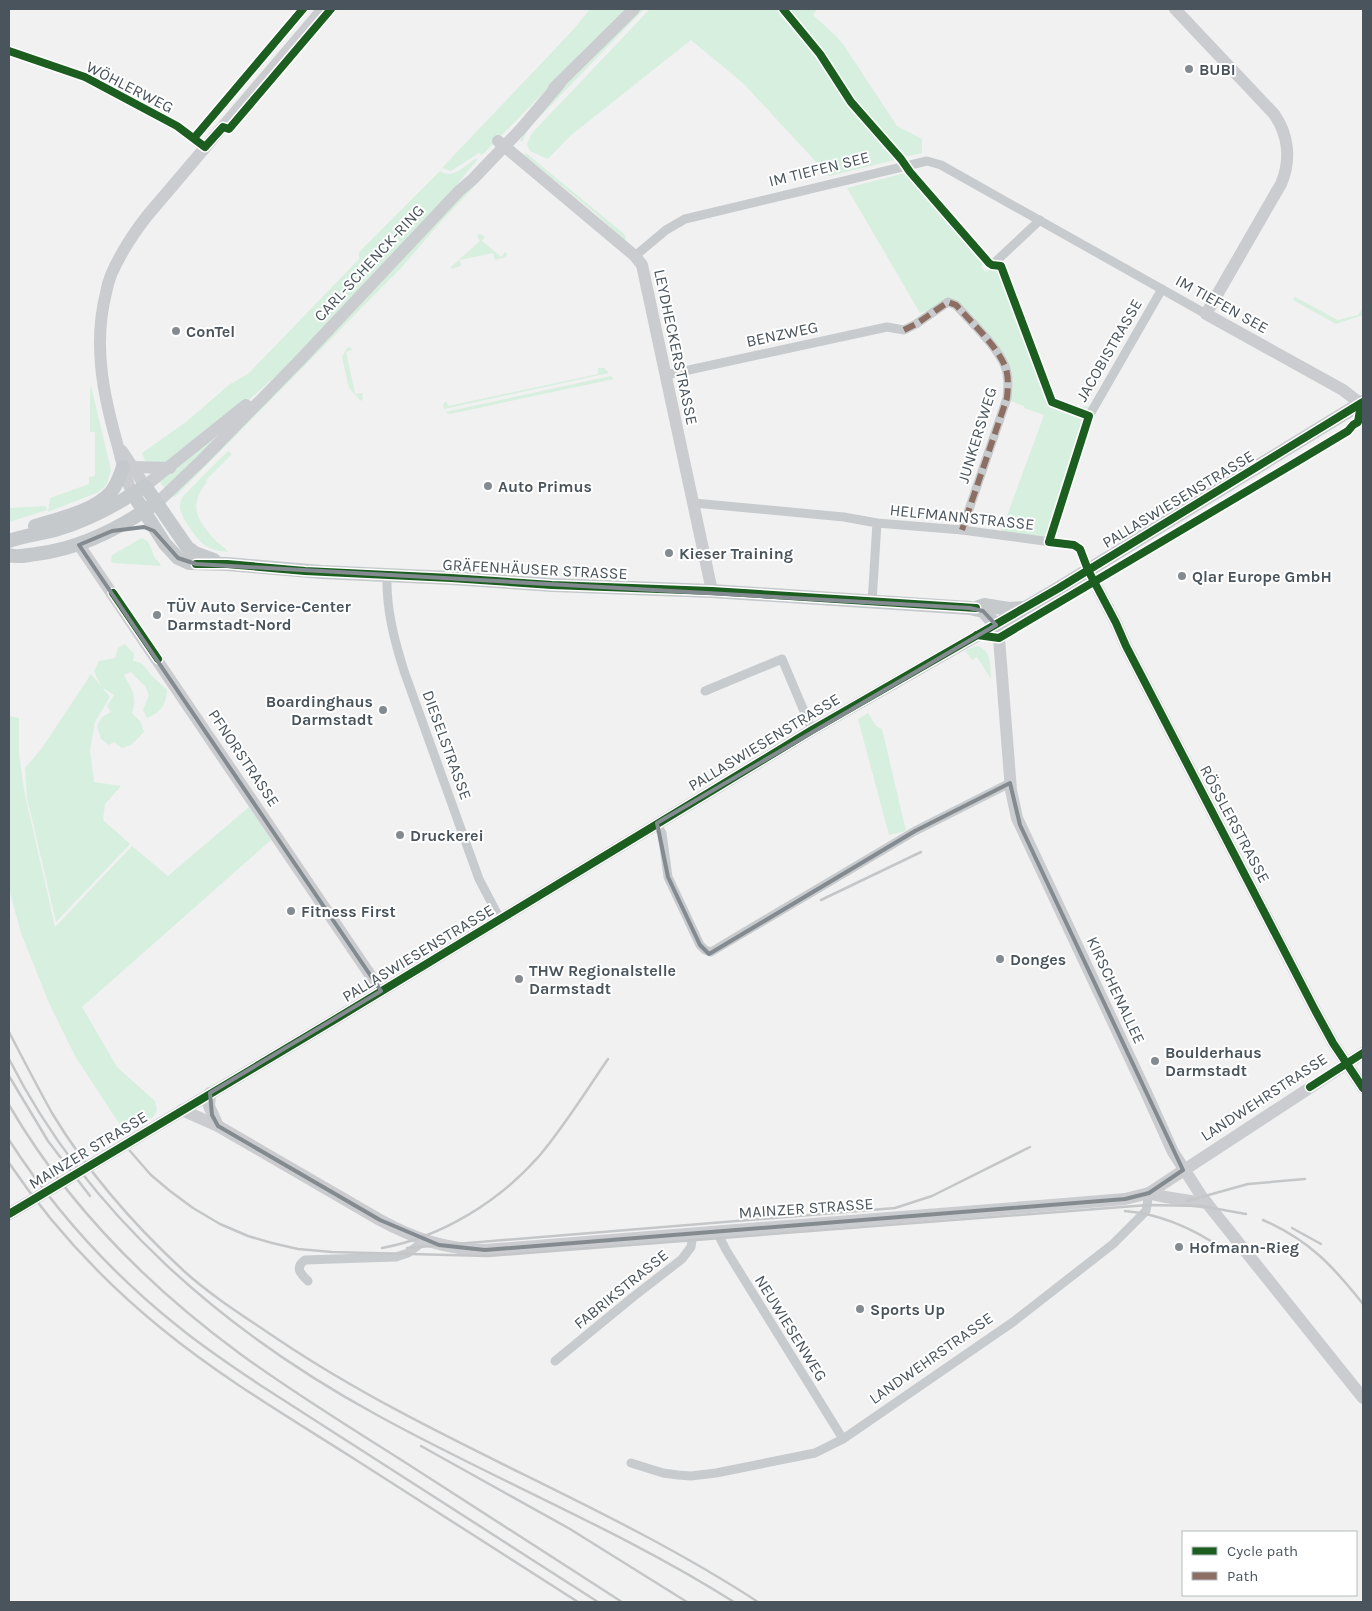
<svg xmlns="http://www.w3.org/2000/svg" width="1372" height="1611" font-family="Karla,sans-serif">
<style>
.green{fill:#d7efdf}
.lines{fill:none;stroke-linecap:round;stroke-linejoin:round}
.street{stroke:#c8cbcd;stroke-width:9}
.secondary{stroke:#cacccf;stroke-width:12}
.primary{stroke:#c6c9cc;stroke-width:14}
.rail{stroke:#c4c6c8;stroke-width:2.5}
.quiet{stroke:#8d6e63;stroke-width:6;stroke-dasharray:12 6;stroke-linecap:butt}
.cycleway-casing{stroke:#fff;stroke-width:11}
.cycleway{stroke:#1b5e20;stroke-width:8}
.marked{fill:none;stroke:#848b90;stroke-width:4;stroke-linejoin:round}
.poi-dot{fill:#848b90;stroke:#fff;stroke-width:2}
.labels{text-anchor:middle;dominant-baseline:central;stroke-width:4;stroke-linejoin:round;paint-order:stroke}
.poi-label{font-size:16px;font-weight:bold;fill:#49545c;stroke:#fff;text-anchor:start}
.street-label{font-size:16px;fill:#49545c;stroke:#fff}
</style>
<rect width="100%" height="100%" fill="#f1f1f1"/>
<g class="green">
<polygon points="590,9 626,9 482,155 479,153 451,171 442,168 573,30"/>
<polygon points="639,9 644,9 528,129 523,140 520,142 525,127"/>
<path d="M650,9H815L816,11L813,15L836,36L845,47L897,126L922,139V153L904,157C883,140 863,117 848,94C833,72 820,49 802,28L800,31C818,54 831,78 848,102C861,121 878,137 894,154L895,160L829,176L744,84L691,40L570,136L548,159L530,151L527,144L532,133Z"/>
<polygon points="524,153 527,154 623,233 626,237 625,241 595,213 525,156"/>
<path d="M475,159H478L441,204L311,342L278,374L244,404L168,463H152L145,461L142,453L186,422L230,384L248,374L359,259V252L440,171C453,180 464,166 475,159Z"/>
<polygon points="483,171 487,173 438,225 402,267 181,491 175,497 172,496"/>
<path d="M909,172L985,263L981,267L986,272L1005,256L1003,263L1047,388C1061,405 1068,408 1090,406L1048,537L1001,532L1044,415L1024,408V406L1010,401L1011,377L960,305L932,309L920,313L847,188Z"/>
<polygon points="480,234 485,237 482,241 501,257 505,252 507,254 506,257 495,260 493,253 460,260 461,266 451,269 451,267 480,241 477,236"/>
<polygon points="1295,297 1338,320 1358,315 1363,308 1363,315 1336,324 1293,300"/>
<polygon points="350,347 352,350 346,352 355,394 362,393 363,399 361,401 349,388 342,357 347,348"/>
<polygon points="598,368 604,368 609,373 444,409 443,404 446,401 448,406 598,374"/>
<polygon points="611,376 614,379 450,414 445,412"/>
<polygon points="91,386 111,470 107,484 99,492 48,512 50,498 89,484 89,477 95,476 95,432 90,432 90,388"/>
<polygon points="227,425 166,490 159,481"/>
<path d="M228,451L232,454L206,480L207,482C187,507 198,521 216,541C220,545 225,547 228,552C220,551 212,550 205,545C197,540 179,515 180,506C180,501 182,498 184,495Z"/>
<polygon points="1245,455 1248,460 1180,501 1177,495"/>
<polygon points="46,506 47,510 9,522 9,508"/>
<path d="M142,538C153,543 150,551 156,559C158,561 160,563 161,566L113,563L111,561L112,555Z"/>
<path d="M125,644L134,654L133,661C145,662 145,669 152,676C157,681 162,685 167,690C166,705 161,712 147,718L143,710L149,695L145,686L131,672L124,675C131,688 138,697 132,713L140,721L144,732L131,745L122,748L114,742L109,745L101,739L97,726L102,717L111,712L107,706L114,695L102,687L110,697L95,722L90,750L94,782L121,786L105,804L103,820L130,844L56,922L27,798L25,768L42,748L91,674L101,686L94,671L99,661L115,658L118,648Z"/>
<path d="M977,646C992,650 990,666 991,679L977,657L972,660L965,650Z"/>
<polygon points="868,713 876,726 882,729 906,831 889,835 858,719"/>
<polygon points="9,716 19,718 19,754 24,790 55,927 132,846 168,876 249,807 271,840 82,1007 117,1067 155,1101 157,1110 153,1117 124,1131 75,1056 49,1003 21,933 9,889"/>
</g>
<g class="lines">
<g class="street">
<polyline points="9,51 85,77 177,126 205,147"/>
<polyline points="635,256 666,230 685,219 927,161 941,165 1206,314"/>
<polyline points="992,265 1040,220"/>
<path d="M666,375L887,327L904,330L916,324L948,302L956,305C972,323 996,345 1005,366C1009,376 1008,387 1007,398L962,530"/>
<polyline points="1068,408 1089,416"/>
<polyline points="694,503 844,517 877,523 962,530 1074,545 1080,549 1088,570"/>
<polyline points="1049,542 1089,416 1162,289"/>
<path d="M387,575C386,609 394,639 404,671L479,879L500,919"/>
<polyline points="872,602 877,523"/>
<polyline points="705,691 782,659 812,730"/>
<polyline points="656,823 662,833 668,877 700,945 705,950 711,952 915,831 1010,783"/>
<polyline points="718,1231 720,1238 726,1250 843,1439"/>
<path d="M308,1281C301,1274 294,1268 305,1260L396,1257L408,1253L424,1241"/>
<polyline points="555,1361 633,1297 682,1259 691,1247 693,1233"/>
<polyline points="631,1463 663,1473 678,1475 691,1476 716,1473 815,1453 843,1439 1013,1322 1113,1244 1146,1211 1149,1193"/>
</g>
<g class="secondary">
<path d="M1175,9L1274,114C1289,135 1291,161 1281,184L1206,314L1343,390L1361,404"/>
<polyline points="554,88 634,9"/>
<polyline points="498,141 635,256 642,265 712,591"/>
<polyline points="122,451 145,486 246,405"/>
<polyline points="133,467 170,468"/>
<path d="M133,494C124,478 122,461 117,443C103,394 93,344 106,293C107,287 109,280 111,275C120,254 133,234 147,216L323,9"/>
<polyline points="157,503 202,460 302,358 459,191 473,179 521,129 560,83"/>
<polyline points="79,545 381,991"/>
<polyline points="1088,570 1116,623 1126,646 1316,1012 1333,1043 1363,1088"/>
<polyline points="210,1093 209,1106 218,1126"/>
<path d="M182,1110L218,1126L380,1220C415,1239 445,1249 485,1250L1052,1205L1125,1199L1149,1193L1363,1053"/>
<path d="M1149,1193C1168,1199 1187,1200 1207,1203"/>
<polyline points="9,1214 339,1017 812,730 996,625 999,638 1011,790 1017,818 1145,1090 1173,1152 1202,1197 1363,1398"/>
</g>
<g class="primary">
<polyline points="133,494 165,544 178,558 189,563 227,564 321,572 451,578 552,585 712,591 970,608 983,611 996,625 1059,588 1363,402"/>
<path d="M35,526C58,519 95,511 111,492C117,485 120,476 123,467"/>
<path d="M9,541C24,535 42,534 58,529C89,520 118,504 145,486L187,547L195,553L214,560"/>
<path d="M9,555C17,558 27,555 36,554C78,549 115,531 150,507"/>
<polyline points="976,608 984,605 1009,609 1022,608"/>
</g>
<g class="rail">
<polyline points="821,900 921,852"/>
<path d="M9,1032C23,1059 37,1086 52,1113C87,1171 135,1226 185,1272C214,1298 247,1318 279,1340C431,1442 605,1502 758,1602"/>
<path d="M9,1059C88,1215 225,1332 377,1415C495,1480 620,1530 734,1602"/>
<polyline points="9,1076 48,1141 90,1196"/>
<path d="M9,1105C66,1203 148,1286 239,1353C292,1392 348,1426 403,1461C476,1508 549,1555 622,1602"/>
<path d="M9,1140C55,1211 113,1275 180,1328C206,1349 233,1367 260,1385L598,1602"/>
<polyline points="130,1151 151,1175 170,1191 193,1208 220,1224 248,1236 272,1243 298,1249 332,1252 488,1256 1148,1205 1201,1206 1246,1214"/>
<path d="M9,1163C51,1225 103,1281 162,1329C222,1378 290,1418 356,1460C430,1507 504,1555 578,1602"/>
<polyline points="1187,1201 1248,1184 1305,1179"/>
<path d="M1125,1211C1161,1214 1194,1229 1223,1249"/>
<path d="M1263,1220C1309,1240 1333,1266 1363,1304"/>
<polyline points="1292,1228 1321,1244"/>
<path d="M382,1248C442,1237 500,1201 540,1155C565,1125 586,1091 608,1059"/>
<polyline points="407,1248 895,1208 932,1196 1030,1147"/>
<polyline points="421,1446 570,1529 687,1602"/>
</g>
<path class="quiet" d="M904,330L916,324L948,302L956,305C972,323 996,345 1005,366C1009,376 1008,387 1007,398L962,530"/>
<g class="cycleway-casing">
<g id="cycleway">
<polyline points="783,9 820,54 851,102 901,159 910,172 989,263 992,265 1001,266 1052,402 1089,416 1049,542 1074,545 1080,549 1088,570 1116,623 1126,646 1316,1012 1333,1043 1363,1088"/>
<polyline points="9,51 85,77 177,126 205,147 223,127 229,129 331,9"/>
<polyline points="194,138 303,9"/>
<polyline points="196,564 227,564 305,571 451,578 552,585 712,591 976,608"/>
<polyline points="113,593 158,659"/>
<polyline points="977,635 999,638 1303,458 1348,431 1353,425 1358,422 1361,404"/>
<polyline points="1310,1087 1363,1053"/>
<polyline points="9,1214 339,1017 812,730 1059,588 1363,402"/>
</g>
</g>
<use href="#cycleway" class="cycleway"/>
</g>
<path class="marked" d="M144,527L154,531L178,558L196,564L970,608L983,611L996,625L657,823L668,877L700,945L709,954L915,831L1010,783L1020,825L1183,1170L1149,1193L1125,1199L485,1250L439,1245L380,1220L218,1126L212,1115L210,1093L381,991L79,545L112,531Z"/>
<g class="poi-dot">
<circle cx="1189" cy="69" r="5"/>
<circle cx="176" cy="331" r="5"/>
<circle cx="488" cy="486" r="5"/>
<circle cx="669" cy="553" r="5"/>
<circle cx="1182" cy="576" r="5"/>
<circle cx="157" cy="615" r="5"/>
<circle cx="383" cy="710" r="5"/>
<circle cx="400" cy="835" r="5"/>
<circle cx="291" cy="911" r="5"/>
<circle cx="1000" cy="959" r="5"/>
<circle cx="519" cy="979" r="5"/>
<circle cx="1155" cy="1061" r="5"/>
<circle cx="1179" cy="1247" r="5"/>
<circle cx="860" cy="1309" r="5"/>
</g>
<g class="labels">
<g class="poi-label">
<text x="1199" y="69">BUBI</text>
<text x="186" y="331">ConTel</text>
<text x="498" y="486">Auto Primus</text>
<text x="679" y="553">Kieser Training</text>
<text x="1192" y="576">Qlar Europe GmbH</text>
<text x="167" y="606">TÜV Auto Service-Center<tspan x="167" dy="18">Darmstadt-Nord</tspan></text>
<text x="373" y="701" text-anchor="end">Boardinghaus<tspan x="373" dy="18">Darmstadt</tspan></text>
<text x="410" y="835">Druckerei</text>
<text x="301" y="911">Fitness First</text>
<text x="1010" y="959">Donges</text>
<text x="529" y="970">THW Regionalstelle<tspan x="529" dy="18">Darmstadt</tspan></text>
<text x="1165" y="1052">Boulderhaus<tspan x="1165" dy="18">Darmstadt</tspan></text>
<text x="1189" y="1247">Hofmann-Rieg</text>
<text x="870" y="1309">Sports Up</text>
</g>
<g class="street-label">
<text transform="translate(130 87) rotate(27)">WÖHLERWEG</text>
<text transform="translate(819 169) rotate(-14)">IM TIEFEN SEE</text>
<text transform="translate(369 263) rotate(-47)">CARL-SCHENCK-RING</text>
<text transform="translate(1222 304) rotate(29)">IM TIEFEN SEE</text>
<text transform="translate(782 334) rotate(-12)">BENZWEG</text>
<text transform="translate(676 347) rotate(78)">LEYDHECKERSTRASSE</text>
<text transform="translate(1109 350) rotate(-60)">JACOBISTRASSE</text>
<text transform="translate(977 435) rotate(-73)">JUNKERSWEG</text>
<text transform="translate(1178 499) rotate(-31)">PALLASWIESENSTRASSE</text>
<text transform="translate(962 517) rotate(6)">HELFMANNSTRASSE</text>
<text transform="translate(535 569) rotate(3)">GRÄFENHÄUSER STRASSE</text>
<text transform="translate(764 742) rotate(-31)">PALLASWIESENSTRASSE</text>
<text transform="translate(447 745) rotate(70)">DIESELSTRASSE</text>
<text transform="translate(244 758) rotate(56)">PFNORSTRASSE</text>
<text transform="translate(1235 824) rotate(62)">RÖSSLERSTRASSE</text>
<text transform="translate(418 953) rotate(-31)">PALLASWIESENSTRASSE</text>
<text transform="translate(1116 990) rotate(65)">KIRSCHENALLEE</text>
<text transform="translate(1264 1097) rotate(-33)">LANDWEHRSTRASSE</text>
<text transform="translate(88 1150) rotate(-31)">MAINZER STRASSE</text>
<text transform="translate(806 1208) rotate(-4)">MAINZER STRASSE</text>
<text transform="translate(621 1289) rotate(-39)">FABRIKSTRASSE</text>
<text transform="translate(791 1328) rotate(58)">NEUWIESENWEG</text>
<text transform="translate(931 1358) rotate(-35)">LANDWEHRSTRASSE</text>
</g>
</g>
<rect width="1372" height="1611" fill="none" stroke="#49545c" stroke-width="20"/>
<rect x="1182" y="1531" width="175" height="65" fill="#ffffff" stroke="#b6bbbe"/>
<rect x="1192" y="1547" width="25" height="8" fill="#1b5e20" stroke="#b6bbbe"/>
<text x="1227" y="1556" font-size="15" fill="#49545c">Cycle path</text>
<rect x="1192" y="1572" width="25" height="8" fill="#8d6e63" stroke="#b6bbbe"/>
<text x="1227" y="1581" font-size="15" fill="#49545c">Path</text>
</svg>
